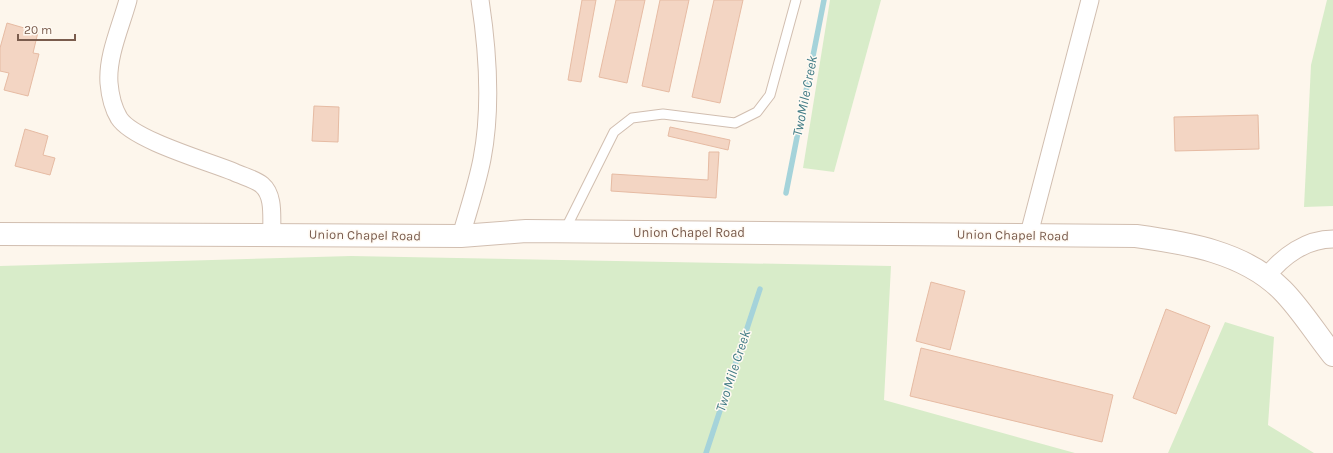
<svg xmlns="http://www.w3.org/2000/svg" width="1333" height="453" font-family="Karla,sans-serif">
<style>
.green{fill:#d8ecc9}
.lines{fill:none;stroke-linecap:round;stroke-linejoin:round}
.stream{stroke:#a5d3da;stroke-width:5.5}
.building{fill:#f3d5c3;stroke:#e6bba3}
.service-casing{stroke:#d1beb0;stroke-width:11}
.minor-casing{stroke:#d1beb0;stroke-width:19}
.tertiary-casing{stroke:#d1beb0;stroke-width:24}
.service{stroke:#fff;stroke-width:9}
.minor{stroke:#fff;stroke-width:17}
.tertiary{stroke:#fff;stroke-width:22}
.labels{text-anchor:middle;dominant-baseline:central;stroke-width:3;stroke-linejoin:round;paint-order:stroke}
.street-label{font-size:13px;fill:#7a5c4d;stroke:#fffaf3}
.water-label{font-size:14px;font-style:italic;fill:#437c86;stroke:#fffaf3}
</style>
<rect width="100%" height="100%" fill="#fdf6ec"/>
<g class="green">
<polygon points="830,0 881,0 834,172 803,168"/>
<polygon points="1327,0 1333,0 1333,206 1304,207 1311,65"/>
<polygon points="351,256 891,266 884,400 1075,453 0,453 0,266"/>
<polygon points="1225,322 1274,337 1268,425 1314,453 1168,453"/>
</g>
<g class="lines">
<g class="stream">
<polyline points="786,193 824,0"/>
<polyline points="706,453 760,289"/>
</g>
</g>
<g class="building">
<polygon points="582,0 596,0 581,82 568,80"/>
<polygon points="616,0 645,0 627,83 599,77"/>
<polygon points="660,0 689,0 669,92 642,86"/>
<polygon points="714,0 743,0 720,103 692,97"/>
<polygon points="7,23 38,32 33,53 39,54 28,96 4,90 9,73 0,71 0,48"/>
<polygon points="314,106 339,107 338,142 312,141"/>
<polygon points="1258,115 1259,149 1175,151 1174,117"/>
<polygon points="670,127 730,140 728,150 668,136"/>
<polygon points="25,129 48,136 43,155 55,158 50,175 15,166"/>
<polygon points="709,152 719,152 716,198 611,191 612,174 708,180"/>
<polygon points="931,282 965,291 950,350 916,341"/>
<polygon points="1166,309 1210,326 1176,414 1133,398"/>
<polygon points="921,348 1113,395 1102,442 910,396"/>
</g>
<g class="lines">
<g class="service-casing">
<polyline id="service" points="565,230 614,132 632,118 663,114 735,123 757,112 770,95 796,0"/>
</g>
<g class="minor-casing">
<g id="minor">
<path d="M128,0C121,26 107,56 109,83C110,95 113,108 119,118C133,140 207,161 234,172C242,176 255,179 262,185C275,196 271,219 272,234"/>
<polyline points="1029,234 1090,0"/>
<path d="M461,236C468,211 477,185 482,159C492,107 488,52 480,0"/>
<path d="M1267,276C1283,256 1306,239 1333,239"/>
</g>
</g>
<g class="tertiary-casing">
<path id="tertiary" d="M0,234L461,236L526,231L1136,236C1187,243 1244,252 1282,290C1301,309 1316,334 1333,355"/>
</g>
<use href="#service" class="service"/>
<use href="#minor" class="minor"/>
<use href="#tertiary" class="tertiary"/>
</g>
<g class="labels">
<g class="street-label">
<text x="689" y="232">Union Chapel Road</text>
<text transform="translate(365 235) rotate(1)">Union Chapel Road</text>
<text transform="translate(1013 235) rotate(1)">Union Chapel Road</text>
</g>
<g class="water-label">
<text transform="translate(805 96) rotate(-79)">TwoMile Creek</text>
<text transform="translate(733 371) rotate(-72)">Two Mile Creek</text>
</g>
</g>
<path d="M18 34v6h57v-6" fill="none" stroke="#7a5c4d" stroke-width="2"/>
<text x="24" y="34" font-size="12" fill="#7a5c4d" stroke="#fffaf3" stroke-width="3" paint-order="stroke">20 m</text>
</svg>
